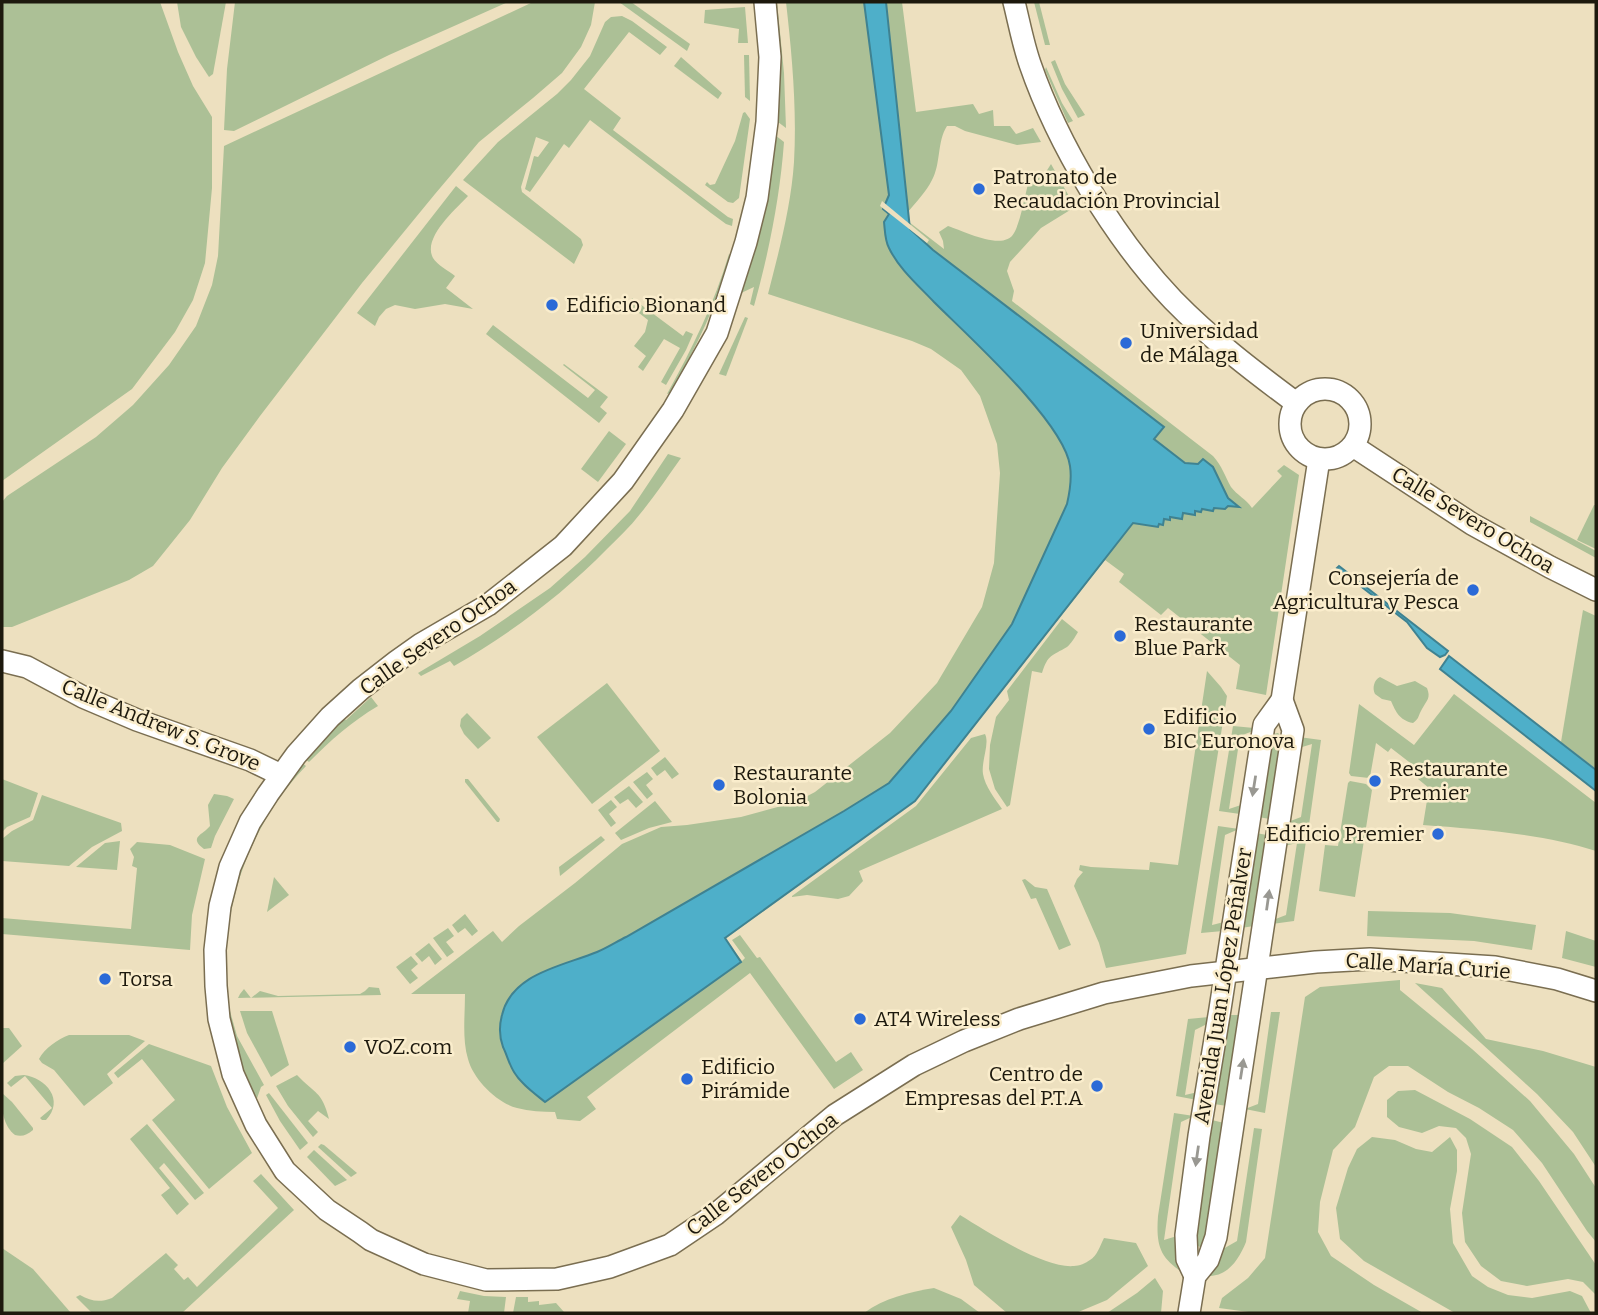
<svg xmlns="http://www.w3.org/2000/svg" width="1598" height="1315" font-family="Bitter,serif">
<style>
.green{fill:#acc096}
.water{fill:#4eafc9;stroke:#3f8291;stroke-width:2}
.pier{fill:#ede0bf}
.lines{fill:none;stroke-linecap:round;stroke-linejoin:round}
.secondary-casing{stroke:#7a6e51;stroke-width:24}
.secondary{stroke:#fff;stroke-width:21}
.oneway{fill:#999892}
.poi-dot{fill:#2b6ad7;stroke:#faedcc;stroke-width:2.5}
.labels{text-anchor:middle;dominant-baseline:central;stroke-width:5;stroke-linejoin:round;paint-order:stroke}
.poi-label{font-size:21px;fill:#1d190d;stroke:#faedcc;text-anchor:start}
.street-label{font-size:21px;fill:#1d190d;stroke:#faedcc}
</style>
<rect width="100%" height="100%" fill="#ede0bf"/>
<g class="green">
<polygon points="2,2 160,2 178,52 193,86 212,117 212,188 205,263 193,300 175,332 132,389 2,481"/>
<polygon points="177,2 226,2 213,74 209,77 196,57 181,27"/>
<polygon points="235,2 508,2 389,55 234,131 224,130 227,69"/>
<polygon points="533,2 595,2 591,25 581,47 562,73 533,98 479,142 435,194 362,283 260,416 222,468 190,520 153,566 129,580 12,627 2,627 2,502 7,496 96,437 133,405 169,365 196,326 212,285 218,256 224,146"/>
<polygon points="619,2 631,2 690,44 687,51"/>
<polygon points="774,2 777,2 784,73 786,128 778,122 779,74"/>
<path d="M786,2H902L916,112L973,104L979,114L993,110L994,126H1010L1016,134L1033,128L1041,142L1017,145L965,131L955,126H947C937,141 941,164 932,180C926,192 916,202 908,212L909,222L944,249L943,241L939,232L948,226C964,231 1004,252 1014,233C1020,223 1025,196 1028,184L1044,175L1051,164L1075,207L1041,228L1010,262L1007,271L1014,291L1012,301L1213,456C1222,466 1225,476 1231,487C1237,495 1246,499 1252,508L1282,476L1277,471L1284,465L1299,475L1266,695L1236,689L1240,665L1168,608L1161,615L1119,582L1124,574L1105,560L915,801L725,939L742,961L745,958L732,940L740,935L757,958L760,957L836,1062L851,1052L863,1070L834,1089L750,973L587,1097L596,1109L580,1121L557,1119L555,1112C543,1112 529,1111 517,1108C497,1103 473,1079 468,1059C462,1039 465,1015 465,994H411L493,931L502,942L519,926L575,883L622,844L661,827L687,825L741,817L796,802L815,792L890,733L937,683L982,607L994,563L1000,473L997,444L980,396L961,370L931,349L912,341L768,294C779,251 791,207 794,162C797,108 792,55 786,2Z"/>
<polygon points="1034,2 1039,2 1050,45 1045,45"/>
<polygon points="745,7 748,43 738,43 739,29 704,23 705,10"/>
<polygon points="622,16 632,21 667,47 660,55 629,32 584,89 621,118 613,130 728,217 733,219 732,226 726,224 711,213 590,120 569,148 564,144 530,192 525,189 534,156 538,157 549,142 536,137 521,187 522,192 581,239 583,245 574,264 463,180 498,142 557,94 571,80 590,56 605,22 611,17"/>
<polygon points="744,55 749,55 750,101 745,97"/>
<polygon points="681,57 722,93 718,99 674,66"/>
<polygon points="1055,60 1065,84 1085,115 1078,118 1062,89 1051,62"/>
<polygon points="1046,67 1062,103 1073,121 1068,123 1045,70"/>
<polygon points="745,112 750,119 739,198 733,203 728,202 705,185 707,182 710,185 715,184 735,141 743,113"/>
<path d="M775,135L784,142C780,197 769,252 754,306L750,304L754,287L739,294C758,242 771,190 775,135Z"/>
<path d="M456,186L468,196C456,209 422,238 433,258C437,265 449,271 455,276L446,288L473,309L445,304L415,309L395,305L386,309L379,317L375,326L357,313Z"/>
<path d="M729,254L731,256C717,303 697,347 672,389L670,393L667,394C692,349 714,304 729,254Z"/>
<polygon points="632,298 683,336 686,331 693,334 686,350 666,385 661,382 680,348 664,339 643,371 638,367 646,356 634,346 645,332 648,320 630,306"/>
<polygon points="745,317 748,318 726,376 719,374"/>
<polygon points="493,325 588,398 595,390 563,365 564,364 608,397 600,407 607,413 599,423 486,334"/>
<polygon points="609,431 626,444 598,482 581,469"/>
<path d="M668,454L681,458C668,476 655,496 640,514C630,527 618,538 607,549C562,595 510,634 454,666L450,661L421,676L418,673L480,636L550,588L585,557L630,511Z"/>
<polygon points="1594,505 1596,505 1596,549 1577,540"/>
<polygon points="1530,516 1596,551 1596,558 1530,522"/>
<polygon points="1583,610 1596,616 1596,769 1561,742"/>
<path d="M1062,619L1078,632C1075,637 1071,644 1067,647C1052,656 1048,654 1042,673L1032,671L1010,805L1007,807L995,789L989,769L990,745L996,717L1009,700L1007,691Z"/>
<polygon points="1207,671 1221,687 1227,696 1186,954 1106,968 1099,943 1074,886 1077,879 1083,872 1079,870 1080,865 1091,867 1149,870 1150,862 1178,865"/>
<path d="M1380,677L1397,686L1415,681L1427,688C1431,698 1427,700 1422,709C1418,716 1419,719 1413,723C1399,720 1396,712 1391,701L1382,699L1375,694C1372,688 1374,680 1380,677Z"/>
<polygon points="607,683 660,751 592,804 537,737"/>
<path d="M1454,694L1596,803V851C1544,834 1478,829 1423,825L1429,788L1418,779L1422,772L1391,748L1388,752L1376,743L1370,777L1369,778L1351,776L1349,773L1359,704L1414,745Z"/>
<path d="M371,697L378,706C351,722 331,740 309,762L305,759L342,718L346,720Z"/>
<polygon points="467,713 491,738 478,749 464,734 460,726 461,719"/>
<polygon points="1233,726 1254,728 1253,731 1240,736 1229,809 1241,805 1240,814 1219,811"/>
<polygon points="1278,733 1282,737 1270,819 1258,817 1273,734"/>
<path d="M985,734C990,744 981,761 983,774C985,786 995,799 1002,809L859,871L863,881L849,896L838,899L807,895L792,897V896L916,806L971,738Z"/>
<polygon points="1299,737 1321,740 1309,825 1288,822 1301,817 1312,744 1299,748"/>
<polygon points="665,757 679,774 672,779 665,770 657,776 651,768"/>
<path d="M301,762L306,766C261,812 231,879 227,944C225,962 227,980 227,998C226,987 224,976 224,966C224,915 237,865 261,820C272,800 288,781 301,762Z"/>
<polygon points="647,772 653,779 646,785 653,794 647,799 633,782"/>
<polygon points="2,779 38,793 30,817 7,827 2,832"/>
<polygon points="465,779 468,779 500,819 499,822 497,822 465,782"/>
<polygon points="1350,781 1366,784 1372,790 1355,897 1319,891 1325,845 1338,846 1348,783"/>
<polygon points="629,786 643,802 636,808 628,799 620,804 614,797"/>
<path d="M214,794L227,796L234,799L215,836L211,848L204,849C188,837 203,835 210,826L208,805Z"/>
<polygon points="42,795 121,823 122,831 92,847 69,866 2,861 2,839 12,831 33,820"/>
<polygon points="611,800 617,807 609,814 616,823 611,827 598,810"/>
<polygon points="655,801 672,822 649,828 621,840 615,833"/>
<polygon points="1218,826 1239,829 1225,835 1212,925 1224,922 1223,931 1201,933"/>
<polygon points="1256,833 1267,835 1254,926 1241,928"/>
<polygon points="601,836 605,840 560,876 559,867"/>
<polygon points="1285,837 1306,841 1294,921 1272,924 1273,920 1286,915 1297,843 1284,846"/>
<polygon points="120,841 117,870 76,867 105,843"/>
<polygon points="137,842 170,845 205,859 192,915 190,950 2,934 2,918 131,929 137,868 132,866 134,857 130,849"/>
<polygon points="274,877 289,895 267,912"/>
<polygon points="1025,879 1035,887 1047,889 1071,945 1059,950 1036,898 1031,899 1022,880"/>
<polygon points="1368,911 1450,913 1536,925 1532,950 1474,941 1367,936"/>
<polygon points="465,914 478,931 472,936 465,928 458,933 452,925"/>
<polygon points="448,928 454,936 446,942 454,952 447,957 433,938"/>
<polygon points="1566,931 1596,941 1596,967 1562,958"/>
<polygon points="429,943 442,959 435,965 429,956 422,962 415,954"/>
<polygon points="411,956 418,964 411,970 418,978 410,984 396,967"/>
<polygon points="1400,980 1400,990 1472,1049 1530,1101 1574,1154 1596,1188 1596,1242 1587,1231 1542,1163 1513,1130 1479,1108 1448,1092 1408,1066 1389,1066 1374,1077 1355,1127 1333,1150 1320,1202 1318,1232 1331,1256 1374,1285 1423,1313 1256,1313 1219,1308 1222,1298 1248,1278 1265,1258 1305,997 1320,987"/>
<polygon points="1415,983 1442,988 1486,1039 1543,1051 1596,1067 1596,1167 1573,1132 1537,1094"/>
<polygon points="369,987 379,988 381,995 238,998 240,994 244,989 251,998 260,991 278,996 360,994 365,991"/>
<polygon points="226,1011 230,1011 237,1036 264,1085 261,1087 255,1104 245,1080"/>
<polygon points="240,1011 272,1011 289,1065 271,1077 247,1033"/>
<polygon points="1271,1012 1280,1012 1265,1113 1245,1109 1258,1104"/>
<polygon points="1227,1015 1241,1015 1227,1106 1214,1104"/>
<polygon points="1209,1017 1209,1023 1195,1030 1185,1095 1198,1092 1197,1100 1176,1096 1188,1019"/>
<polygon points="2,1028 9,1028 22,1046 2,1064"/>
<path d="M69,1035H129L145,1041L107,1074L113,1083L84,1106L54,1070L42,1063L39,1059C44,1049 58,1039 69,1035Z"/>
<polygon points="149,1044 211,1066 227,1107 252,1153 209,1189 152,1120 175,1100 142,1059 118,1078 114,1073"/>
<path d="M24,1075C46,1078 65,1100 46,1120H42L40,1118L52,1108L25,1076L11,1087L7,1083L15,1076Z"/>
<path d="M297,1075C315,1094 322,1091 329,1119L318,1111L308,1121L318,1132L313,1137L288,1106L276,1086Z"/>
<polygon points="1415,1090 1470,1119 1512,1147 1539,1181 1596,1265 1596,1295 1583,1282 1568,1279 1527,1286 1501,1281 1481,1266 1465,1242 1462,1213 1471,1154 1466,1138 1456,1128 1439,1126 1422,1133 1399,1127 1387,1117 1387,1100 1398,1091"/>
<path d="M2,1093L12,1102L33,1128V1130C27,1135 22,1137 15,1135C3,1126 1,1108 2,1093Z"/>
<polygon points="269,1093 308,1143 300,1150 280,1121 266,1095"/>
<path d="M1174,1113L1194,1116L1181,1122L1164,1240L1177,1236L1175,1241L1180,1255L1184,1273C1159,1258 1156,1244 1158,1216Z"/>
<polygon points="1212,1120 1224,1123 1205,1244 1200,1247 1194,1244"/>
<polygon points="147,1124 204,1193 195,1200 164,1163 159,1168 189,1204 177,1215 161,1195 170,1188 130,1139"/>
<path d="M1254,1128L1262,1129L1246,1242C1239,1259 1228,1277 1207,1276L1223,1249L1237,1241Z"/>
<polygon points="1372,1137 1395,1140 1416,1149 1432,1152 1450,1137 1457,1150 1457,1171 1450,1209 1453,1243 1472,1276 1488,1287 1508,1295 1532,1298 1570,1291 1582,1296 1591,1313 1455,1313 1364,1261 1340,1239 1336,1208 1348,1168 1357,1149"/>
<polygon points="321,1144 324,1145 357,1173 351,1177 318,1147"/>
<polygon points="314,1150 347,1180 335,1186 307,1157"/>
<path d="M261,1174L294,1210L182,1313H92L76,1297L80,1295C91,1301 99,1303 112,1298L166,1253L178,1265L174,1269L184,1280L188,1277L197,1287L278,1208L253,1181Z"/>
<path d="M960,1215C986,1231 1045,1269 1074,1266C1079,1266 1086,1263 1090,1260C1097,1256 1100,1246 1104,1238L1136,1243L1148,1266L1107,1300L1076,1313H1007L974,1285L966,1260L951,1227Z"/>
<polygon points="2,1248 33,1269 71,1313 2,1313"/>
<polygon points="1155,1278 1163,1291 1161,1313 1107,1313 1137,1293"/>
<path d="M934,1288L961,1299L980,1313H864C884,1298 910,1292 934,1288Z"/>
<polygon points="460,1291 484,1296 506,1297 504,1313 468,1313 470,1301 457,1299"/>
<polygon points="516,1297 528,1297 528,1302 539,1301 539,1305 556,1303 564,1312 513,1313"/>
</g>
<g class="water">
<path d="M864,2H886L910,229L933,250L1164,427L1154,439L1185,463L1198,464L1203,459L1213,467L1228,498L1239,507L1228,506L1225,509L1214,508L1213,511L1202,509L1201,512L1195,511V515L1183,513L1182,519L1170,517V520L1164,519L1163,525L1159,524L1158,527L1133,523L915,801L725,938L741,962L545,1102C534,1093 521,1084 514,1072C509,1064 507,1055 503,1047C499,1036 499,1026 502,1015C512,973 563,966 597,952C607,948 616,942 626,937L844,811L889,783L951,711L1012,624L1067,504C1070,491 1072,479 1070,466C1064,422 968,336 934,302C919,286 899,269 889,248C885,241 885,231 884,222L889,214L883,209L889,195Z"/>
<polygon points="1339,566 1448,651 1445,655 1440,657 1427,648 1407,622 1337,568"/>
<polygon points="1449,656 1596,770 1596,791 1440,669"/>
</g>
<polygon class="pier" points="882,201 929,240 927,243 880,206"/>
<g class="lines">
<g class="secondary-casing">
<g id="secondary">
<polyline points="765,2 770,57 767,122 757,198 746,242 717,333 673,410 623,481 563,546 488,605 421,644 397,661 361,689 330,717 296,755 268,794 250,822 230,867 220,906 215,950 216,986 219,1019 233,1074 256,1125 285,1171 327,1210 360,1232 371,1240 424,1264 486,1280 557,1279 610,1267 670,1245 716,1214 835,1115 914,1065 964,1041 1019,1019 1104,993 1191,976 1316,962 1370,959 1495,967 1557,979 1596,991"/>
<path d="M1014,2C1019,22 1023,44 1030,64C1058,145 1114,238 1173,300C1211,339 1253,371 1296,403"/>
<circle cx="1325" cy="424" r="35"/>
<polyline points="1353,446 1472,524 1550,567 1596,590"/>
<polyline points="2,661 27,667 83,697 137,720 250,760 281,775"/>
<polyline points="1195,1276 1187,1259 1186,1235 1199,1136 1220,1009 1264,725 1282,700 1319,459"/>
<polyline points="1189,1313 1195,1276 1208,1260 1216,1237 1293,730 1282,700"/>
</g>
</g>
<use href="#secondary" class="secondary"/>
</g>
<defs><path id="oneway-solid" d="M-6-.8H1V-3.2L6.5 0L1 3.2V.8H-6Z" transform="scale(1.75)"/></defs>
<g class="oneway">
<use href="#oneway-solid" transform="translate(1254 786) rotate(99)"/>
<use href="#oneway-solid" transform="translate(1268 900) rotate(-82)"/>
<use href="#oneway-solid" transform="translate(1242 1069) rotate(-81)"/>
<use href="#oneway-solid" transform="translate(1197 1156) rotate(98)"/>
</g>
<g class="poi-dot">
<circle cx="979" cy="189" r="7"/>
<circle cx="552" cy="305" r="7"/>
<circle cx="1126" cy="343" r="7"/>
<circle cx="1473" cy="590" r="7"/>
<circle cx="1120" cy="636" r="7"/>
<circle cx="1149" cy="729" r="7"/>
<circle cx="1375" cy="781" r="7"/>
<circle cx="719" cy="785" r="7"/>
<circle cx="1438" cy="834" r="7"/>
<circle cx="105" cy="979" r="7"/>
<circle cx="860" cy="1019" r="7"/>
<circle cx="350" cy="1047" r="7"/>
<circle cx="687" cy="1079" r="7"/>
<circle cx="1097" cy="1086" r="7"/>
</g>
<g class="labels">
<g class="poi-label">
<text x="993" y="177">Patronato de<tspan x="993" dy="24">Recaudación Provincial</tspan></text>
<text x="566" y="305">Edificio Bionand</text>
<text x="1140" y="331">Universidad<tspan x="1140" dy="24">de Málaga</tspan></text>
<text x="1459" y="578" text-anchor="end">Consejería de<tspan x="1459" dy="24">Agricultura y Pesca</tspan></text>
<text x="1134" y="624">Restaurante<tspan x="1134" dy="24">Blue Park</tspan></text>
<text x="1163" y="717">Edificio<tspan x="1163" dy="24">BIC Euronova</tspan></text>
<text x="1389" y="769">Restaurante<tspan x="1389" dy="24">Premier</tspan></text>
<text x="733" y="773">Restaurante<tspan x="733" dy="24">Bolonia</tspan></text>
<text x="1424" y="834" text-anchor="end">Edificio Premier</text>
<text x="119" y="979">Torsa</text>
<text x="874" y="1019">AT4 Wireless</text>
<text x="364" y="1047">VOZ.com</text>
<text x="701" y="1067">Edificio<tspan x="701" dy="24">Pirámide</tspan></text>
<text x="1083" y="1074" text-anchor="end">Centro de<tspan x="1083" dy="24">Empresas del P.T.A</tspan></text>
</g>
<g class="street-label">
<text transform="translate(1473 520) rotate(31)">Calle Severo Ochoa</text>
<text transform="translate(438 637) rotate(-35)">Calle Severo Ochoa</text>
<text transform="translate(161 725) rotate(22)">Calle Andrew S. Grove</text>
<text transform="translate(1428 966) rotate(4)">Calle María Curie</text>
<text transform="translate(1223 986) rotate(-81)">Avenida Juan López Peñalver</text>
<text transform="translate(762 1174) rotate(-38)">Calle Severo Ochoa</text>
</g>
</g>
<rect width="1598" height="1315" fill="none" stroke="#1d190d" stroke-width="7"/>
</svg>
